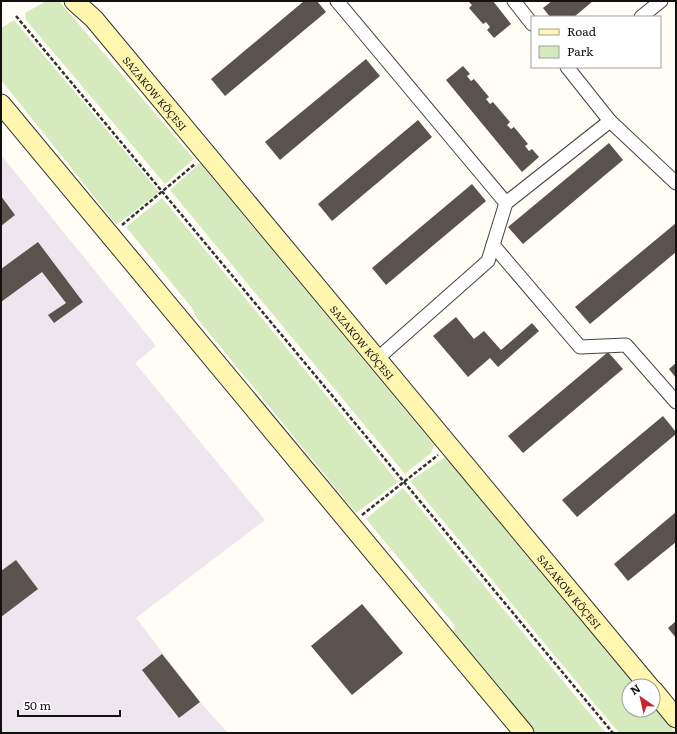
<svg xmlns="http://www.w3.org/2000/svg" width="677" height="734" font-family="Literata,serif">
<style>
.industrial{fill:#eee6ef}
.green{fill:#d5ebbd}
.building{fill:#5a524d}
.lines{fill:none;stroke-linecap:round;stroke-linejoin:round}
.minor-casing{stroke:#444;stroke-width:15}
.secondary-casing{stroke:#333;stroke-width:21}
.path{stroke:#333;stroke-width:2.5;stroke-dasharray:4 2;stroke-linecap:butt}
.minor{stroke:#fff;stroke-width:13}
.secondary{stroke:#fff6b0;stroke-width:19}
.labels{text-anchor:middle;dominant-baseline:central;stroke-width:4;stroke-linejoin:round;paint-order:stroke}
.street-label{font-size:10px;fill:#111;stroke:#fff}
</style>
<rect width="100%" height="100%" fill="#fffdf5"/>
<polygon class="industrial" points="1,155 156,346 135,363 265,520 136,618 200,702 228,733 1,733"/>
<g class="green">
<polygon points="46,1 59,1 194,159 165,184 26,20 25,13"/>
<polygon points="14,20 159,192 119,223 116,224 1,80 1,28"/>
<polygon points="200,163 434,445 431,453 405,474 170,190"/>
<polygon points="162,198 398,482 356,513 196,317 192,308 126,227"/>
<polygon points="445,457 636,686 629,686 629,710 653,710 653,706 676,733 619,733 410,481"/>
<polygon points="403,488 606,733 535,733 453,633 455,626 366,519"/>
</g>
<g class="building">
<polygon points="304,1 317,1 326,12 225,96 211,79"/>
<polygon points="468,1 493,1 511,24 494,38 487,30 490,27 486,22 483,24 469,8 472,5"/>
<polygon points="552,1 593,1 574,17 550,17 543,8"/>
<polygon points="366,59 380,76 280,160 265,142"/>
<polygon points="463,66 470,74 467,76 471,81 474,79 489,97 486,99 490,104 493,102 510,122 507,125 511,129 514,127 528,144 525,146 529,151 532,149 539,157 522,172 446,80"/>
<polygon points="418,120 432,137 332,221 318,204"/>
<polygon points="609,143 623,160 523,244 508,227"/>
<polygon points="472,184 486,201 386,285 372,268"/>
<polygon points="1,196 15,215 1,226"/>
<polygon points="676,223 676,252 590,324 575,307"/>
<polygon points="38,242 83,302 54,323 48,315 66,303 42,272 1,302 1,269"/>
<polygon points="456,317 474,339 484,331 501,350 532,323 539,331 498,367 490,358 468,377 433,336"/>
<polygon points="608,352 623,369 523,453 508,436"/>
<polygon points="676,363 676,378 669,369"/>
<polygon points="663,416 676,432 676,434 577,517 562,500"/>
<polygon points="676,512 676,542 628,581 614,564"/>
<polygon points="16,560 38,589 1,617 1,571"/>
<polygon points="362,604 403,653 352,695 311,646"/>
<polygon points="676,621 676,638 668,628"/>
<polygon points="162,654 200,702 179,718 142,670"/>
</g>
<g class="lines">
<g class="minor-casing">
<g id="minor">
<polyline points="337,1 506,203"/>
<polyline points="514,1 532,24"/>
<polyline points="641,17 661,1"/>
<polyline points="567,67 610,121 676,183"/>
<polyline points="493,245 580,347 626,345 676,402"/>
<polyline points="377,359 488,261 506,203 610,121"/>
</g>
</g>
<g class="secondary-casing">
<g id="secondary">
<path id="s1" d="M74,1L94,19L649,686"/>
<polyline points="1,104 524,733"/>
<polyline points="653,690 676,718"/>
</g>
</g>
<g class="path">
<polyline points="16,16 613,733"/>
<polyline points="122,225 195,164"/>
<polyline points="362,515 438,455"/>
</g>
<use href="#minor" class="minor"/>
<use href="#secondary" class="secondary"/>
</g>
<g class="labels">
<g class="street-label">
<text stroke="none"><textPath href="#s1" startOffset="123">SAZAKOW KÖÇESI</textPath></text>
<text stroke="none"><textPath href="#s1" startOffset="447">SAZAKOW KÖÇESI</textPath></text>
<text stroke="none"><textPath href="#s1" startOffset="771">SAZAKOW KÖÇESI</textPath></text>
</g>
</g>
<rect width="677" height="734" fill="none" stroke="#111111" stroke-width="4"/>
<rect x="531" y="16" width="130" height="52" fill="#ffffff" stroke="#a0a0a0"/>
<rect x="539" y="29" width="20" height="6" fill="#fff6b0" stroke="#a0a0a0"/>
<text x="567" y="36" font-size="12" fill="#111111">Road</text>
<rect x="539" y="46" width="20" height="12" fill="#d5ebbd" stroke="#a0a0a0"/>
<text x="567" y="56" font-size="12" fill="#111111">Park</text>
<g transform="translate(641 698) rotate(326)"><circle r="19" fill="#ffffff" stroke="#a0a0a0"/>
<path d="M0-3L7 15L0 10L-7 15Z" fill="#c4262e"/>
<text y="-6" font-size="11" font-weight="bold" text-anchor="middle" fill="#111111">N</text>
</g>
<path d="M18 710v6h102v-6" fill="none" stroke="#111111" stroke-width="2"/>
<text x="24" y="710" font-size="12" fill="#111111" stroke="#ffffff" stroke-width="3" paint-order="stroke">50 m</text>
</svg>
